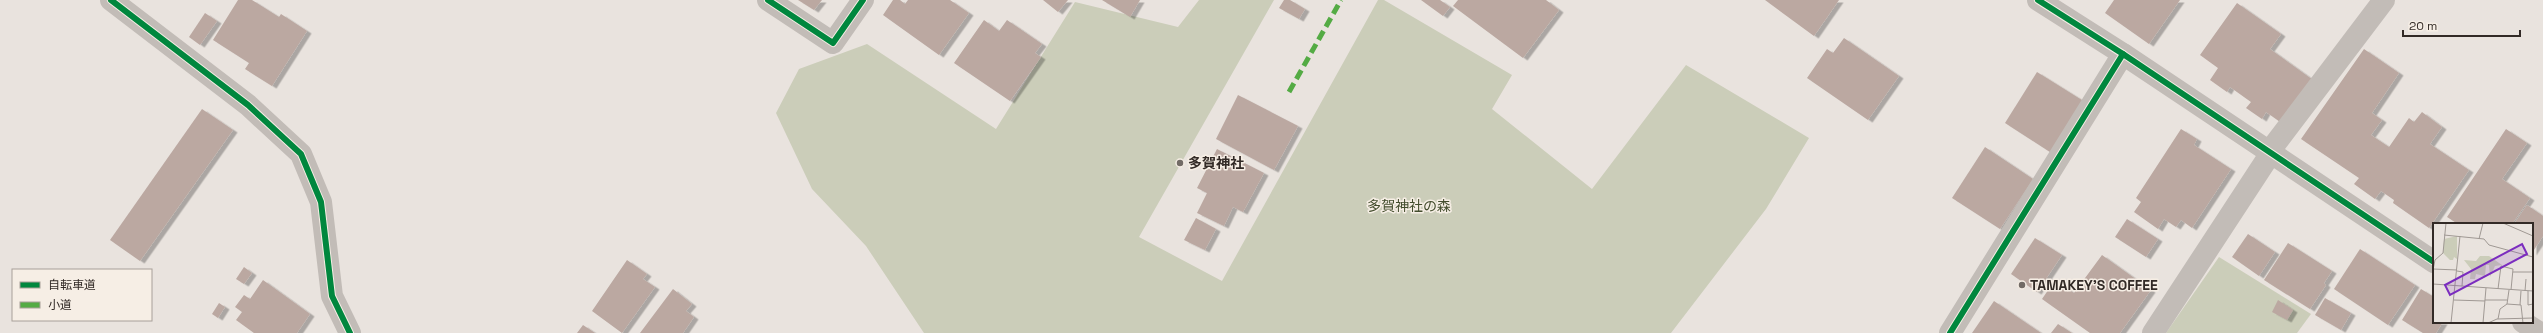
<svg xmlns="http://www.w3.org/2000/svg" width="2543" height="333" font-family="'Space Grotesk','Noto Sans JP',sans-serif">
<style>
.green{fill:#cbcdb9}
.building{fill:#bba8a1;filter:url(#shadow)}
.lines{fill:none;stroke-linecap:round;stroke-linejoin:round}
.minor{stroke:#c2bcb7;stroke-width:22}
.quiet{stroke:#54ab44;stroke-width:5;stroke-dasharray:10 5;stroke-linecap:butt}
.cycleway-casing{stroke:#f6eee5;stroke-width:8}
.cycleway{stroke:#00873e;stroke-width:6}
.poi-dot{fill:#726b66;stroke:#f6eee5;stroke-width:1.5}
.labels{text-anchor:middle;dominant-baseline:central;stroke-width:3;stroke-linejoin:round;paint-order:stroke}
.poi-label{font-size:14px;font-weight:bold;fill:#322a26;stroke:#f6eee5;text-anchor:start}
.park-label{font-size:14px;fill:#434d2d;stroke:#f6eee5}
.inset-road{fill:none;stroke:#a09994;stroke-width:1}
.view{fill:#7b2cbf;fill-opacity:0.15;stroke:#7b2cbf;stroke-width:2}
.inset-edge{fill:none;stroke:#322a26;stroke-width:2}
</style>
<defs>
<filter id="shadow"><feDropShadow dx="4.5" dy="2.5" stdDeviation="0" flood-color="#0004"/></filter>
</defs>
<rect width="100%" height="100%" fill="#e9e3de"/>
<g class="green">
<polygon points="1199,0 1274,0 1139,237 1222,281 1378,0 1384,0 1512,75 1492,109 1592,189 1686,65 1809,138 1766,209 1671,333 924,333 866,246 812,189 776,113 799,69 867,44 996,129 1075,2 1178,27"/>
<polygon points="2219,257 2311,314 2297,333 2166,333"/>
</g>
<g class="building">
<polygon points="238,0 252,0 279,17 281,14 307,31 272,86 245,69 249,63 213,40"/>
<polygon points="798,0 822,0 814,10"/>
<polygon points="893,0 900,0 905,4 908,0 950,0 969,13 939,55 883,15"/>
<polygon points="1043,0 1068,0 1058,12"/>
<polygon points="1102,0 1140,0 1130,17"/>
<polygon points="1284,0 1290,0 1305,9 1299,19 1279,8"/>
<polygon points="1421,0 1440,0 1450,7 1443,16"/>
<polygon points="1458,0 1546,0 1559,10 1523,58 1453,6"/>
<polygon points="1765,0 1839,0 1814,36"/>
<polygon points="2114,0 2180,0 2149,44 2105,13"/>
<polygon points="2237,3 2281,34 2270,49 2313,80 2283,124 2266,112 2262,119 2246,108 2251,102 2230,87 2227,92 2210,80 2218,68 2200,55"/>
<polygon points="205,13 217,21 200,45 189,37"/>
<polygon points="984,20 999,31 1007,20 1042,44 1035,53 1041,57 1010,101 954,63"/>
<polygon points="1844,38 1899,76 1868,120 1807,78 1827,49 1833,53"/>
<polygon points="2364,49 2399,73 2372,113 2382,120 2371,135 2389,147 2409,118 2414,122 2422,112 2442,127 2430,144 2469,170 2429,228 2393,203 2394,200 2381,191 2375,199 2354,184 2359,178 2301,139"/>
<polygon points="2037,72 2085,102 2053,154 2005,123"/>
<polygon points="1238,95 1298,126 1274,170 1216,139"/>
<polygon points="202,109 233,130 140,261 110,240"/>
<polygon points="2181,129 2197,139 2194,145 2231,169 2192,228 2181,220 2176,227 2164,219 2158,229 2134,212 2141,202 2136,198"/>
<polygon points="2506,129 2527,143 2502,179 2530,198 2512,224 2458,224 2447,217"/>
<polygon points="1985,147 2033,179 2000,229 1952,198"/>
<polygon points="1217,149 1264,173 1243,212 1233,207 1224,226 1197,213 1207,193 1197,188"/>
<polygon points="2527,205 2543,216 2543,236 2532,253 2532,224 2514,224"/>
<polygon points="1196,218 1216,229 1205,250 1184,240"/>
<polygon points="2127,219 2158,239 2146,257 2115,237"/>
<polygon points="2248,234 2275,252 2259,276 2232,257"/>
<polygon points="2035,238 2062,255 2037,292 2011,274"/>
<polygon points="2288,243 2332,271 2324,283 2326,285 2310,309 2264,280"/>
<polygon points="2360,249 2415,285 2388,325 2334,289"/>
<polygon points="2102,255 2151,290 2120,333 2090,333 2042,299 2055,280 2074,293"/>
<polygon points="627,260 647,274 643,279 655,287 622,333 592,311"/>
<polygon points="244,267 252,273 244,284 236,279"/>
<polygon points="263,280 310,314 297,333 254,333 236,320 242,312 235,307 244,295 250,299"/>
<polygon points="673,289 692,304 686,311 694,317 683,333 640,333"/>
<polygon points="2421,289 2434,297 2434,322 2443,322 2436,333 2423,333 2402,320"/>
<polygon points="2325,298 2351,313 2341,330 2315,315"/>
<polygon points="2278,300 2293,310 2287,320 2272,312"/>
<polygon points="1994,301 2041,333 1972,333"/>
<polygon points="219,303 225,307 218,318 212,314"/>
<polygon points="2058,324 2072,333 2051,333"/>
<polygon points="583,325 595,333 577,333"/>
</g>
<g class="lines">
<g class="minor">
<polyline points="111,0 248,105 301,154 321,202 332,296 350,333"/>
<polyline points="768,0 833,43 863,0"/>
<polyline points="2038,0 2123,54 2434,262"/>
<polyline points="2523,322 2540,333"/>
<polyline points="1950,333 2123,54"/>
<polyline points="2153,333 2267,159 2269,152 2384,0"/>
</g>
<polyline class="quiet" points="1289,92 1341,0"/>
<g class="cycleway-casing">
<g id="cycleway">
<polyline points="111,0 248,105 301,154 321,202 332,296 350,333"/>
<polyline points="768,0 833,43 863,0"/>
<polyline points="2038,0 2123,54 2434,262"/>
<polyline points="1950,333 2123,54"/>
</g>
</g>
<use href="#cycleway" class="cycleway"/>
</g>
<g class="poi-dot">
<circle cx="1180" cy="163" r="4"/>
<circle cx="2022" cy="285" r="4"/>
</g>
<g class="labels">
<g class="poi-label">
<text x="1188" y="163">多賀神社</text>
<text x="2030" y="285">TAMAKEY'S COFFEE</text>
</g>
<g class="park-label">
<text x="1409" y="206">多賀神社の森</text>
</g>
</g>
<g transform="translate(2433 223)">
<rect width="100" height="100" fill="#e9e3de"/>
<path d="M24,13V36L21,34L20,37H17L10,30L11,16ZM47,33H56L69,42L62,43L57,54L56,42H53L52,53L43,51L42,56H37L38,46L31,37L43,38Z" fill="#cbcdb9"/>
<path class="inset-road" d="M70,0L100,13M11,12L51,16L56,22L100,34M46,16L50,0M0,46L24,47M0,47L2,37L10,30L13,0M24,48L30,49L29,63M80,49H99M0,61L100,68M65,66L68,43L80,46L78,67M92,68L93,56M95,68V82L100,81M21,77L52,78M52,77H74M74,81L76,67M87,82L88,68M65,96L67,86L74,81L88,82L90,100M18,100L27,13M50,100L53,65M55,100L64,96L100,95"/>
<path class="view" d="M89,21L94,31L17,72L12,62Z"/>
<rect width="100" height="100" class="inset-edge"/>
</g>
<rect x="12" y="269" width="140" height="52" fill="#f6eee5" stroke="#a8a099"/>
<rect x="20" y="282" width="20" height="6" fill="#00873e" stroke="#a8a099"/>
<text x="48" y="289" font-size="12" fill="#322a26">自転車道</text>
<rect x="20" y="302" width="20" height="6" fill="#54ab44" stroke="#a8a099"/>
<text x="48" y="309" font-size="12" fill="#322a26">小道</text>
<path d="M2403 30v6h117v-6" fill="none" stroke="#322a26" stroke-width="2"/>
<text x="2409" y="30" font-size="12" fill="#322a26" stroke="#f6eee5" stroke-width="3" paint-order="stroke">20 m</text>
</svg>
